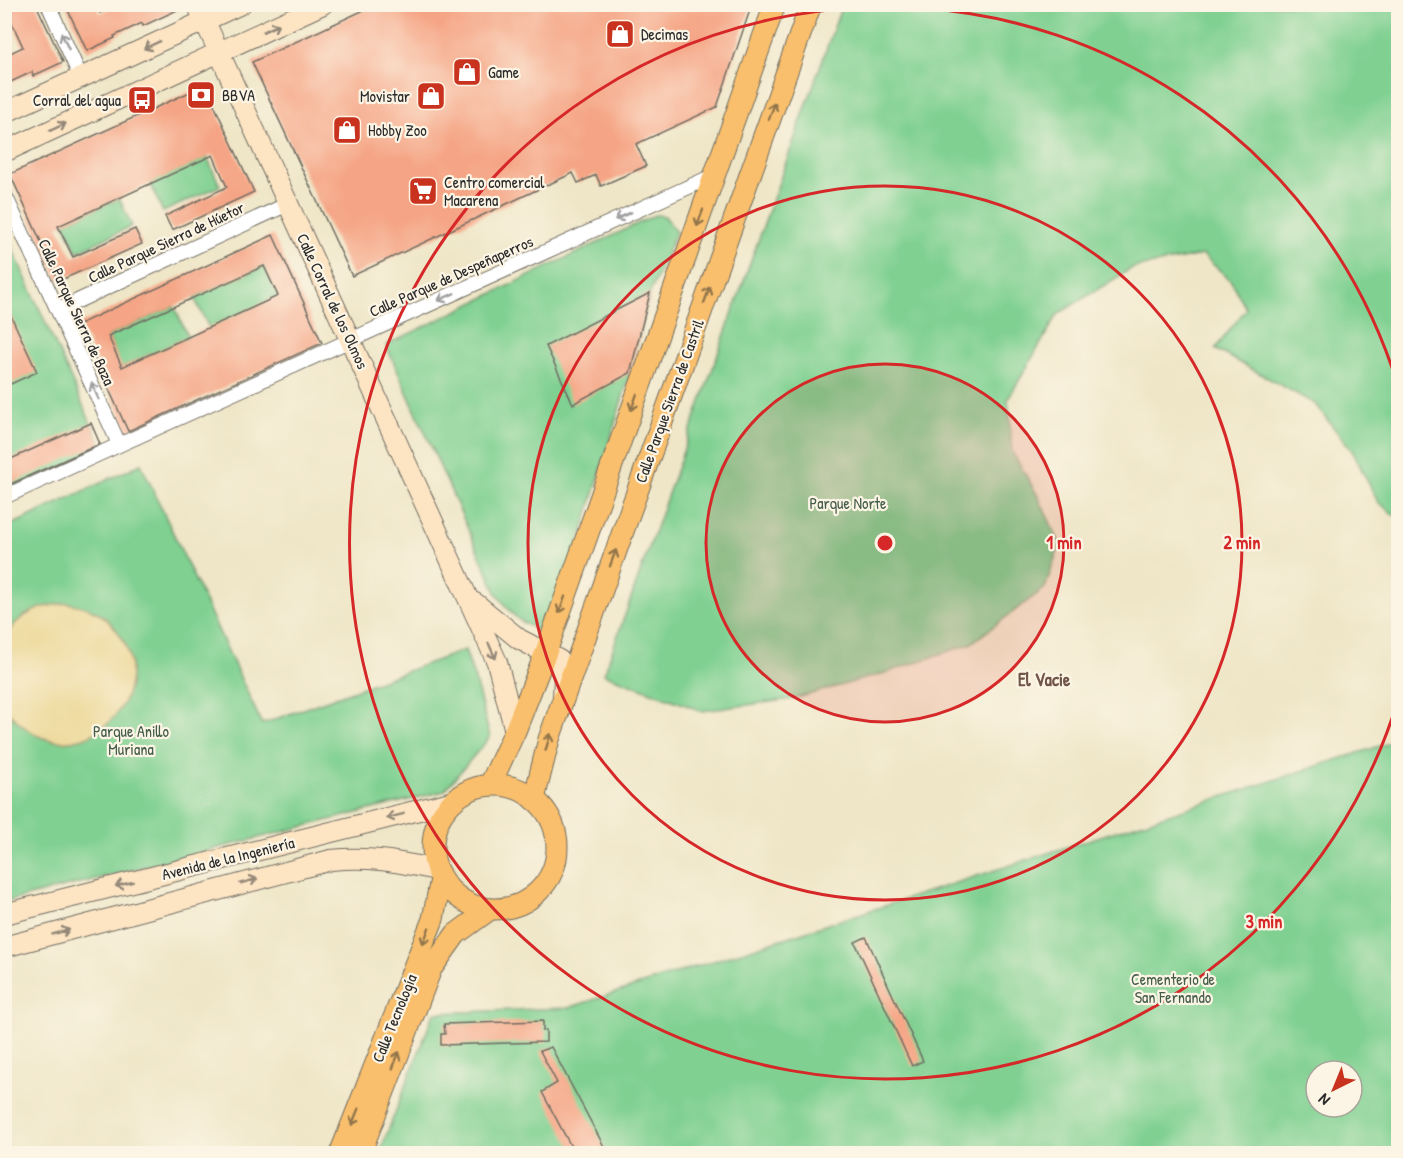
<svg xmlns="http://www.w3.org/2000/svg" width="1403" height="1158" font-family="'Patrick Hand',sans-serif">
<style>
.green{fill:#7fd091;stroke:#557e5e;stroke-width:1.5;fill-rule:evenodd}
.sand{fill:#eeda9e;stroke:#8c8264;stroke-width:1.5}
.building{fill:#f5a585;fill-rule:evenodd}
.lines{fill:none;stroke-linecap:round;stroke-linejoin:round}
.street-casing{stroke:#706c62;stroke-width:16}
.secondary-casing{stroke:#706c62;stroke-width:22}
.primary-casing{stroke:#706c62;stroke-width:23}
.street{stroke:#fff;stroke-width:14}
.secondary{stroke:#fde5c4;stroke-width:20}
.primary{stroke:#f9bf6c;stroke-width:21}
.oneway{stroke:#948878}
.oneway2{stroke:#a0a0a0}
.oneway3{stroke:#92754c}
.ring{fill:none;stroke:#d62828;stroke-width:3}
.labels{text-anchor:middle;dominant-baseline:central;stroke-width:4.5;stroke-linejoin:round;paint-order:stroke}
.poi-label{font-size:16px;fill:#2b2b2b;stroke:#fcf5e5;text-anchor:start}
.street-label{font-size:16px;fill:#2b2b2b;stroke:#fcf5e5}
.park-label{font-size:16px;fill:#445d4a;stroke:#fcf5e5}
.neighbourhood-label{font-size:18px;font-weight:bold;fill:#72564a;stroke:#fcf5e5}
.centre{fill:#d62828;stroke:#fcf5e5;stroke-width:3}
.ring-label{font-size:18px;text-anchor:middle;font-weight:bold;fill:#d62828;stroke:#fcf5e5;stroke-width:4.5;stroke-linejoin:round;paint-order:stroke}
</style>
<rect width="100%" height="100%" fill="#fcf5e5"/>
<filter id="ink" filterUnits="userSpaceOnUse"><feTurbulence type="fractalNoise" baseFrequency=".0167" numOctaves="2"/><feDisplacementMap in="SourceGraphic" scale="12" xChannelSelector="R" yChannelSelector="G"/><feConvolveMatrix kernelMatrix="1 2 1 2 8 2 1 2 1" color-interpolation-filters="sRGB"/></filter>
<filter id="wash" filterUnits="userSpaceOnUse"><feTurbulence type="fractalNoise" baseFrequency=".008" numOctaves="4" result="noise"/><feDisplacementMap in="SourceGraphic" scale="24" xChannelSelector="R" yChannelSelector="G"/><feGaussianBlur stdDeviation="1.35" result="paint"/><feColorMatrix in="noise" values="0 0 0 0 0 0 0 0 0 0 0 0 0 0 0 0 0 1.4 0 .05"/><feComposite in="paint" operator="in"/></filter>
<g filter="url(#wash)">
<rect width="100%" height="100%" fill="#efe6c7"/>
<g class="green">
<polygon points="842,5 1398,5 1398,518 1378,502 1353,452 1315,404 1215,349 1246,309 1231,281 1203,255 1132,268 1058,314 1008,399 1012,452 1038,496 1060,544 1045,588 970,644 885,673 793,699 702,711 604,674"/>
<polygon points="207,157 220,186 163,212 150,183"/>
<polygon points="119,198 132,226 77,252 64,223"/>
<path d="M655,215L665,216L676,232L650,293L630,373L552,634C522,626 513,618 496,592L386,345Z"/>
<polygon points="4,230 103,450 4,494"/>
<polygon points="264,266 272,284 279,281 288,292 209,328 194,297"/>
<polygon points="174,306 188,337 112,372 116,355 108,336"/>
<polygon points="141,464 262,724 465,650 475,680 490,737 444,791 5,902 5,528"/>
<path d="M1398,740V1153L379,1154L434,1013L568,1008ZM1316,1071H1352V1107H1316Z"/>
</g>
<path class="sand" d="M68,603C75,605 83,606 90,609C101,613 111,622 118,632C159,688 97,764 36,735C23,728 14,719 5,708V637C19,613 41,605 68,603Z"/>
<g id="blocks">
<g class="building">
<polygon points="4,4 36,4 63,62 33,76 32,72 4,85 4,56 23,47 11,21 9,22 4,12"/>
<polygon points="65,4 97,4 100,13 117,4 185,4 186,6 143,26 142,23 114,36 115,38 87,51"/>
<polygon points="377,4 752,4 717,107 636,144 646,166 601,186 596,175 578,183 573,173 352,276 252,62"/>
<polygon points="205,85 254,192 172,230 165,216 227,187 213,155 58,226 73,257 135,229 142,244 59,281 10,174"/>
<path d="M273,235L322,343L128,431L79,324ZM264,266L278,296L122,367L108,336Z"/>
<polygon points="650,293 630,373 573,404 546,346"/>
<polygon points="4,301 37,372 4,387"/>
<polygon points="91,423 100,444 4,487 4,462"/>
<polygon points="866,937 923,1061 912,1066 855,942"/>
<polygon points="543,1021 543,1031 546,1030 546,1042 441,1045 441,1034 445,1034 444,1024"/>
<polygon points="551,1047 608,1154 575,1154 542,1092 557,1083 540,1051"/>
</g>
</g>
</g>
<g filter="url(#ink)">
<use href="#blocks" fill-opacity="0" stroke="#706c62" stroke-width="1.5"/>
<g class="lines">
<g class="street-casing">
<g id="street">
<polyline points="48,4 81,78"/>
<polyline points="4,193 119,444"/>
<polyline points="58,310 288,204"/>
<polyline points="4,497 715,175"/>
</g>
</g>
<g class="secondary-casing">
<g id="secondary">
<polyline points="197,4 497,662 515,731"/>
<polyline points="4,113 241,4"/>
<polyline points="4,152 323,4"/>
<polyline points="475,603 519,639 559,660 564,679 563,696"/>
<polyline points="4,914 451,802"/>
<path d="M4,947L331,860C371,856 398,862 437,870"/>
</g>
</g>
<g class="primary-casing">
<g id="primary">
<polyline points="490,785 515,731 546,652 775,4"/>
<circle cx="495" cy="847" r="62"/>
<polyline points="534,799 549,739 811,4"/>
<polyline points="340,1154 433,919 441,879"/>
<polyline points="360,1154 431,969 456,934 489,910"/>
</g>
</g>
<use href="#street" class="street"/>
<use href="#secondary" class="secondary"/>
<use href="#primary" class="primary"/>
</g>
<defs><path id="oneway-shaft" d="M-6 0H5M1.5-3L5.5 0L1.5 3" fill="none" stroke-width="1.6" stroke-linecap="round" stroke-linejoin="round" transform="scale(1.5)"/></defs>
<g class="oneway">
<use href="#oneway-shaft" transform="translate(271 28) rotate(-25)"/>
<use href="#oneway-shaft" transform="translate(152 45) rotate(155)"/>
<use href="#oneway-shaft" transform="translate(58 127) rotate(-25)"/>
<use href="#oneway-shaft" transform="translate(492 651) rotate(66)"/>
<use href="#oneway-shaft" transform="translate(395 816) rotate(166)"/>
<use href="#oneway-shaft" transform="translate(249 881) rotate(-15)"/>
<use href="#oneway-shaft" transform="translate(124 884) rotate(166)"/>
<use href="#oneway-shaft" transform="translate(61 932) rotate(-15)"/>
</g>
<g class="oneway2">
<use href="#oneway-shaft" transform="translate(65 41) rotate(-114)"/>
<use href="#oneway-shaft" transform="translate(623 216) rotate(156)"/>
<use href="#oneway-shaft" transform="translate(446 297) rotate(156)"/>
<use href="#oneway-shaft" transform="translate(95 391) rotate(-114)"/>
</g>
<g class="oneway3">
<use href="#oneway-shaft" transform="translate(772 111) rotate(-70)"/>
<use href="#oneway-shaft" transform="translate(700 218) rotate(110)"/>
<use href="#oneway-shaft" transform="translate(707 295) rotate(-70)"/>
<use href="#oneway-shaft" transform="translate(634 402) rotate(110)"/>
<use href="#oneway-shaft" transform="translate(613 558) rotate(-70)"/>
<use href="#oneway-shaft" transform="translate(562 605) rotate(110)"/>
<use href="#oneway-shaft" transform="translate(548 742) rotate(-74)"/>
<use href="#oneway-shaft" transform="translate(426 936) rotate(110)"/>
<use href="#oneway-shaft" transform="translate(396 1060) rotate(-69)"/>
<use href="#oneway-shaft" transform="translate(355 1117) rotate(112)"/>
</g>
</g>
<circle cx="885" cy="543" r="179" fill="#d62828" fill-opacity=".12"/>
<g class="ring">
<circle cx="885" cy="543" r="179"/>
<circle cx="885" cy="543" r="357"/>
<path d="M1398 700A536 536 0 1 1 1398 386"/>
</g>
<defs>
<g id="shop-square" transform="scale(1.5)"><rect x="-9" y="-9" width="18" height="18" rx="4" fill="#c8321e" stroke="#fcf5e5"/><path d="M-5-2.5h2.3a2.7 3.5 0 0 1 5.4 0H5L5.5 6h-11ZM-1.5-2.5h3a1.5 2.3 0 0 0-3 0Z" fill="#fff"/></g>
<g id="bank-square" transform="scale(1.5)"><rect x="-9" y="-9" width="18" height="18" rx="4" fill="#c8321e" stroke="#fcf5e5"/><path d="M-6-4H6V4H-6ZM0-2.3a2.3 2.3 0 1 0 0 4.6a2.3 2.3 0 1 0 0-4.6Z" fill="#fff"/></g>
<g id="bus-square" transform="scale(1.5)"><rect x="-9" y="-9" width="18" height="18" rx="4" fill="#c8321e" stroke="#fcf5e5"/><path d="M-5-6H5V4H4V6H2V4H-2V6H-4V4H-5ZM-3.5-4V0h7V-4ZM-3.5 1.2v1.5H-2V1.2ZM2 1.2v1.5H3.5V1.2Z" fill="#fff"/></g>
<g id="supermarket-square" transform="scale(1.5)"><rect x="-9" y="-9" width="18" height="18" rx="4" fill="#c8321e" stroke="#fcf5e5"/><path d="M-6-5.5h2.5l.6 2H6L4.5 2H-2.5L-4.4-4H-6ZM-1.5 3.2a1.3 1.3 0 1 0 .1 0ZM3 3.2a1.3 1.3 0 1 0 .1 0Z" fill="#fff"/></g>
</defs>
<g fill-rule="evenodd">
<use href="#shop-square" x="620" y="34"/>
<use href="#shop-square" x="467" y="72"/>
<use href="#bank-square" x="201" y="95"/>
<use href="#shop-square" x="431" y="96"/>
<use href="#bus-square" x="142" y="100"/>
<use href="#shop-square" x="347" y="130"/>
<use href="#supermarket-square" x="423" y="191"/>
</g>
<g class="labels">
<g class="poi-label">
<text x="641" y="34">Decimas</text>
<text x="488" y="72">Game</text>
<text x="222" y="95">BBVA</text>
<text x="410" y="96" text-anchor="end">Movistar</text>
<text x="121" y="100" text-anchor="end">Corral del agua</text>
<text x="368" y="130">Hobby Zoo</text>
<text x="444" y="182">Centro comercial<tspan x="444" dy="18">Macarena</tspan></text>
</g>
<g class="street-label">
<text transform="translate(166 242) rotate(-25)">Calle Parque Sierra de Húetor</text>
<text transform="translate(451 276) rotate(-24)">Calle Parque de Despeñaperros</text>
<text transform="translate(333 301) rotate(65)">Calle Corral de los Olmos</text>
<text transform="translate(77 312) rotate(65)">Calle Parque Sierra de Baza</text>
<text transform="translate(669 401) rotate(-70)">Calle Parque Sierra de Castril</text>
<text transform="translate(228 858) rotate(-14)">Avenida de la Ingeniería</text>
<text transform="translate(394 1018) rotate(-68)">Calle Tecnología</text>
</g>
<g class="park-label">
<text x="848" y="503">Parque Norte</text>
<text x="131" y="731">Parque Anillo<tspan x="131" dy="18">Muriana</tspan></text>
<text x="1173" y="979">Cementerio de<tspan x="1173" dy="18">San Fernando</tspan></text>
</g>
<g class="neighbourhood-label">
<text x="1044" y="679">El Vacie</text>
</g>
</g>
<circle cx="885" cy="543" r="9" class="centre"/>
<g class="ring-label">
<text x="1064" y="549">1 min</text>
<text x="1242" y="549">2 min</text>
<text x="1264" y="928">3 min</text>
</g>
<rect width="1403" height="1158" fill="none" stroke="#fcf5e5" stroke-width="24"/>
<g transform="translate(1334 1089) rotate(223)"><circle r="28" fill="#fcf5e5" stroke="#a8a49b" stroke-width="1.5"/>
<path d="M0-4.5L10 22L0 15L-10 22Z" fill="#c8321e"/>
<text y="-9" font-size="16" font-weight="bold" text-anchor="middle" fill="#2b2b2b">N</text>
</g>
</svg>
